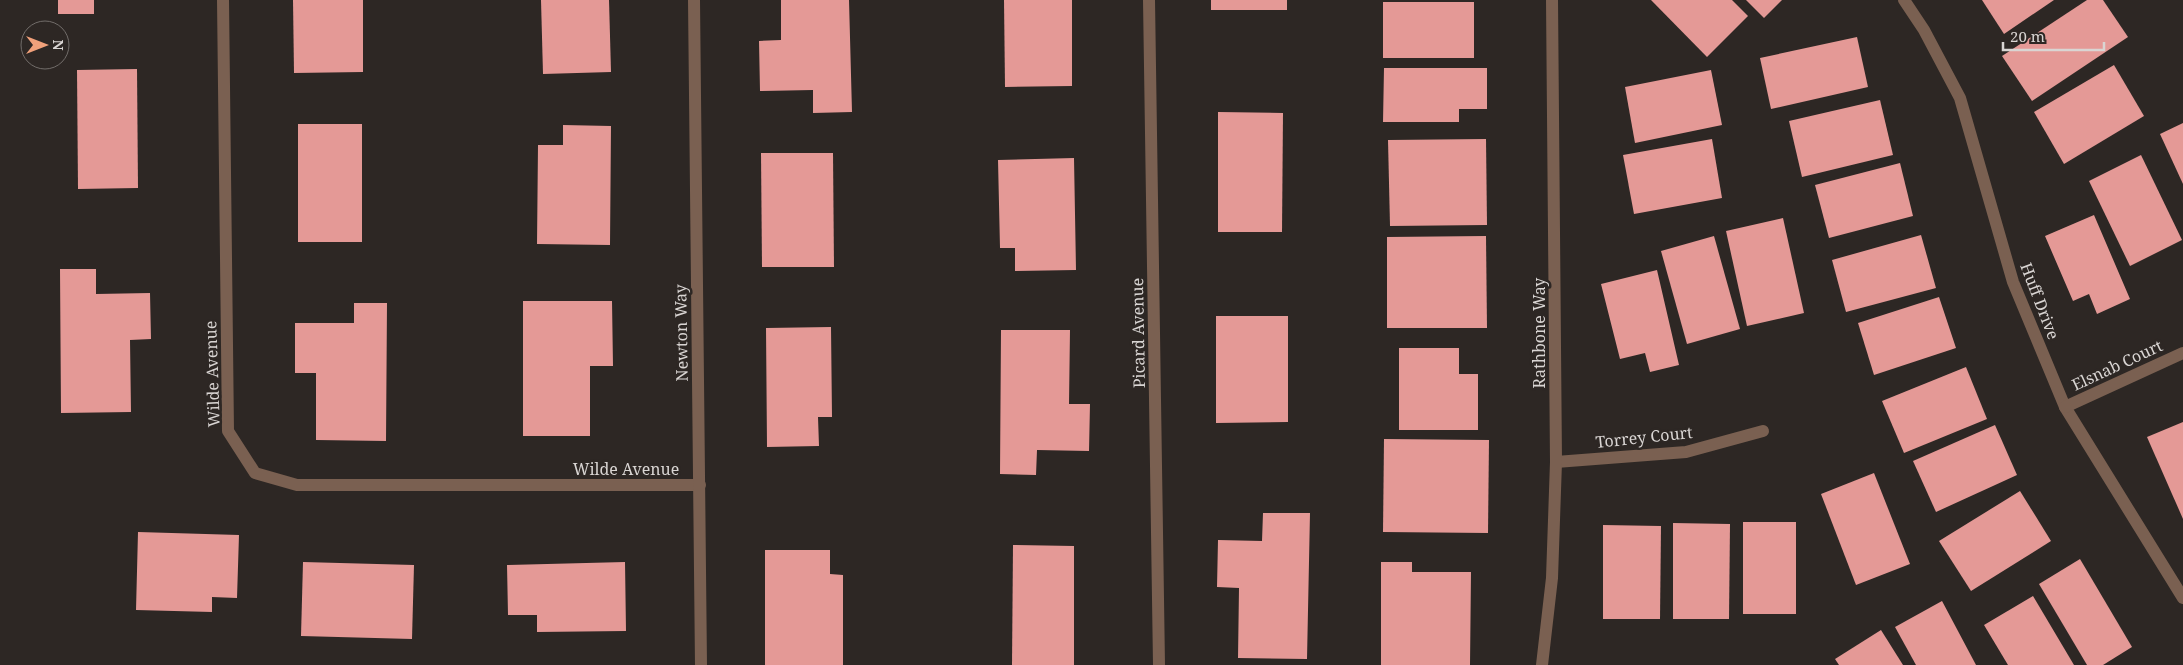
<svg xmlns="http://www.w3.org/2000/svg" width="2183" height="665" font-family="'Noto Serif',serif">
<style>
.building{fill:#e49996}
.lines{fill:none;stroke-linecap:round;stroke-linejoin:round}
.minor{stroke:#7a6051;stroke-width:12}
.labels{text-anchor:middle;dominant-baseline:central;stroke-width:5;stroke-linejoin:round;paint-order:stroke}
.street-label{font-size:16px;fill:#d9d5d3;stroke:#2d2724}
</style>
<rect width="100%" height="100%" fill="#2d2724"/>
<g class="building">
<rect x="58" y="0" width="36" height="14"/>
<polygon points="293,0 363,0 363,72 294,73"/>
<polygon points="541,0 609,0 611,72 543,74"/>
<polygon points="781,0 849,0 852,112 813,113 813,90 760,91 759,41 781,40"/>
<polygon points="1004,0 1072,0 1072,86 1005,87"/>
<rect x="1211" y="0" width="76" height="10"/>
<polygon points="1651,0 1732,0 1748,16 1707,57"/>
<polygon points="1746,0 1782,0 1764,18"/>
<polygon points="1982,0 2054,0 2004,34"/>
<polygon points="2087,0 2103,0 2128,37 2032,101 2002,56"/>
<rect x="1383" y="2" width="91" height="56"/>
<polygon points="1857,37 1868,87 1771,109 1760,58"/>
<polygon points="2114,65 2144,116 2064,164 2034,112"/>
<polygon points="1384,68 1487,68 1487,109 1459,109 1459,122 1383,122"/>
<polygon points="137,69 138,188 78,189 77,70"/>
<polygon points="1711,70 1722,125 1635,143 1625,87"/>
<polygon points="1880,100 1893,155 1802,177 1789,121"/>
<polygon points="1218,112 1283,113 1282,232 1218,232"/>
<polygon points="2183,123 2183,184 2160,134"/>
<rect x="298" y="124" width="64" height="118"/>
<polygon points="563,125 611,126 610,245 537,244 538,145 563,145"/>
<polygon points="1486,139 1487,225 1390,226 1388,140"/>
<polygon points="1712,139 1722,198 1634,214 1623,155"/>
<polygon points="761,153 833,153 834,267 762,267"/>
<polygon points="2141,155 2182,240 2130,266 2089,181"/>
<polygon points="1074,158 1076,270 1015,271 1015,248 1000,248 998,160"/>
<polygon points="1900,163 1913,216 1829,238 1815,185"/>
<polygon points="2094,215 2130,299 2097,314 2089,294 2073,301 2045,236"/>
<polygon points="1783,218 1804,313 1747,326 1726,231"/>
<polygon points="1921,235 1936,288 1846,312 1832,260"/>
<polygon points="1486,236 1487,328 1387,328 1387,237"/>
<polygon points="1714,236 1740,329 1687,344 1661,251"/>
<polygon points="60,269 96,269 96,294 150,293 151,339 130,340 131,412 61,413"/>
<polygon points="1657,270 1679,365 1650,372 1645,353 1620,359 1601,284"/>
<polygon points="1939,297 1956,348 1874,375 1858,323"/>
<polygon points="523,301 612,301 613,366 590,366 590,436 523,436"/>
<polygon points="354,303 387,303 386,441 316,440 316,373 295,373 295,323 354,323"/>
<polygon points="1216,316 1288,316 1288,422 1216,423"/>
<polygon points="831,327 832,417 818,417 819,446 767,447 766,328"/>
<polygon points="1001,330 1070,330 1069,404 1090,404 1089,451 1037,450 1036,475 1000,474"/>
<polygon points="1399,348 1459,348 1459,374 1478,374 1478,430 1399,430"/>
<polygon points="1966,367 1987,419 1904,453 1882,401"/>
<polygon points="2183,422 2183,519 2147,437"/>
<polygon points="1995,425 2017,475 1936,512 1913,461"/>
<polygon points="1384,439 1489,440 1488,533 1383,532"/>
<polygon points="1874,473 1910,564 1856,585 1821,494"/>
<polygon points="2020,491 2051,541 1971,591 1939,541"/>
<polygon points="1263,513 1310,513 1307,659 1238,658 1239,588 1217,587 1218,540 1262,541"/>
<rect x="1743" y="522" width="53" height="92"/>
<polygon points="1673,523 1730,524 1729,619 1673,619"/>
<polygon points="1603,525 1661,526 1660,619 1603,619"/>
<polygon points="138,532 239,535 237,598 212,597 212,612 136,610"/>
<polygon points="1013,545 1074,546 1074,665 1012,665"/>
<polygon points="765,550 830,550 830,574 843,575 843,665 765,665"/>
<polygon points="2080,559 2132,647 2103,665 2087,665 2039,584"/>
<polygon points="303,562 414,565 412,639 301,636"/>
<polygon points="625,562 626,631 537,632 537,615 508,615 507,565"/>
<polygon points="1381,562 1412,562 1412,572 1471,572 1470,665 1381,665"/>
<polygon points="2033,596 2074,665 2008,665 1984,625"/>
<polygon points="1942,601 1976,665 1916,665 1895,627"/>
<polygon points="1881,630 1903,665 1839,665 1835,659"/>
</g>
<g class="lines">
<g class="minor">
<polyline points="223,0 228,431 255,473 297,485 700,485"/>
<polyline points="694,0 701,665"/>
<polyline points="1149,0 1159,665"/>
<polyline points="1904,0 1924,30 1960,98 2013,282 2065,407 2183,598"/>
<polyline points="2065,407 2183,353"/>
<polyline points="1556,462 1686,452 1763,431"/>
<polyline points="1542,665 1552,578 1556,462 1552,0"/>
</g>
</g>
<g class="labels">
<g class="street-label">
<text transform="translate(2040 301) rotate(69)">Huff Drive</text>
<text transform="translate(681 333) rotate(-91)">Newton Way</text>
<text transform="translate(1138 333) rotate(-91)">Picard Avenue</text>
<text transform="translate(1539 333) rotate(-90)">Rathbone Way</text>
<text transform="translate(2117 365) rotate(-25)">Elsnab Court</text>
<text transform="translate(212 374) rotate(-92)">Wilde Avenue</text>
<text transform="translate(1644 437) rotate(-6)">Torrey Court</text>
<text x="626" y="469">Wilde Avenue</text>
</g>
</g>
<g transform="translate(45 45) rotate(90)"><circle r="24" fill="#2d2724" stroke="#726d6a"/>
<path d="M0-4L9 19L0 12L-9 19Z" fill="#f1a17b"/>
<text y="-8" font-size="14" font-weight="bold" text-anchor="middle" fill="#d9d5d3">N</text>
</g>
<path d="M2003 42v8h101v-8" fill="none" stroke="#d9d5d3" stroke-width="2.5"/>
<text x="2010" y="42" font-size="15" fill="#d9d5d3" stroke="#2d2724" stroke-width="4" paint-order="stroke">20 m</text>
</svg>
